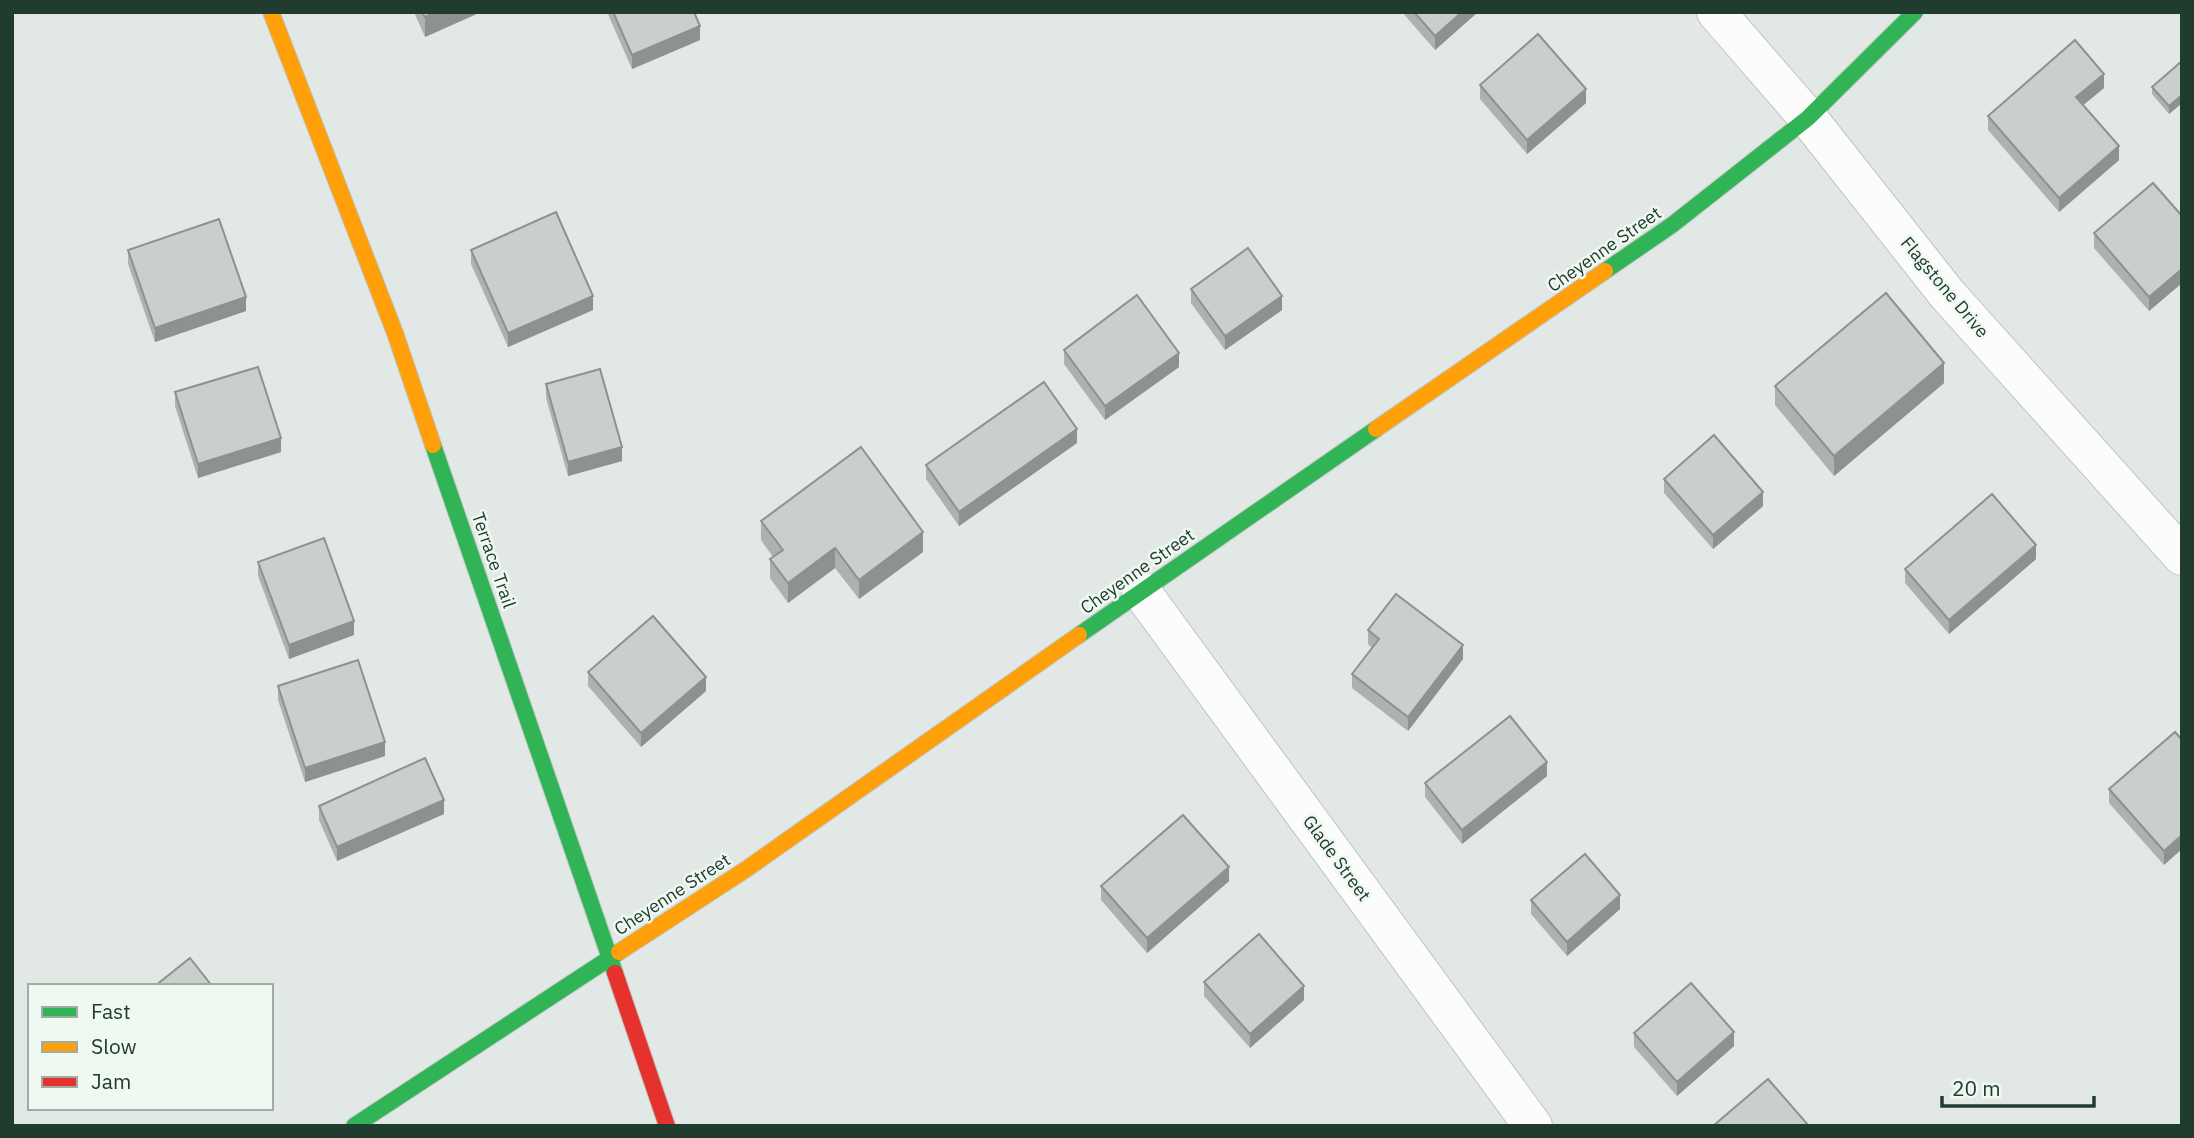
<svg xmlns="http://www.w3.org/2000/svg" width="2194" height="1138" font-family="'IBM Plex Sans',sans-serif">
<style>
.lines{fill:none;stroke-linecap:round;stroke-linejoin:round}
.street-casing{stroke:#bfc5c2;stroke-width:40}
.fast-casing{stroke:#bec6c2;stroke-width:18}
.slow-casing{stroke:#bec6c2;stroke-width:18}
.jam-casing{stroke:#bec6c2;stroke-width:18}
.street{stroke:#fbfcfb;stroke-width:38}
.fast{stroke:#30b455;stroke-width:16}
.slow{stroke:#ff9f0a;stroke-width:16}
.jam{stroke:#e5322d;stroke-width:16}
.wall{fill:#aeb2af}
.shaded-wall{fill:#8d918f}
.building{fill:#cacfcc;stroke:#8d918f;stroke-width:2}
.labels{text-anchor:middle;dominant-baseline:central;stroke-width:5;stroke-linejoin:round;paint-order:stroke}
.street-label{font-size:18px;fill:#203c2f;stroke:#f0f8f2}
</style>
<rect width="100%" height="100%" fill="#e2e8e5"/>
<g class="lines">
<g class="street-casing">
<g id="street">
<polyline points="1716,12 1808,118 1947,294 2182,556"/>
<polyline points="1141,591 1533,1126"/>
</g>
</g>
<g class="fast-casing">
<g id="fast">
<polyline points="1605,271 1672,225 1808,118 1915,12"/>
<polyline points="433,445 615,973"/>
<polyline points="1079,635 1376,429"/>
<polyline points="354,1126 619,952"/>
</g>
</g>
<g class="slow-casing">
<g id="slow">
<polyline points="271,12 395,333 433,445"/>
<polyline points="1376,429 1605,271"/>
<polyline points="619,952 745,870 1079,635"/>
</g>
</g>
<g class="jam-casing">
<polyline id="jam" points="615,973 667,1126"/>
</g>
<use href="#street" class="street"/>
<use href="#fast" class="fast"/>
<use href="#slow" class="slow"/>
<use href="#jam" class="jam"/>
</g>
<g class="wall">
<polygon points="414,12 481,12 425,37"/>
<polygon points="607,12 694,12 700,40 632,69"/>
<polygon points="1402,12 1478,12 1435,50"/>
<polygon points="2182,61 2182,103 2169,114 2152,94 2152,87"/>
<polygon points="1480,85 1586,103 1527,154 1480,99"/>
<polygon points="2104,88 2083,105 2119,160 2059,212 1988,130 1988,116"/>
<polygon points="2182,216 2182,283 2149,311 2094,248 2094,233"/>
<polygon points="128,250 246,311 155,342 128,264"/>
<polygon points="471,250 593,310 508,347 471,264"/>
<polygon points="1191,289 1282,310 1225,350 1191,303"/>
<polygon points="1064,350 1179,367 1105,420 1064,364"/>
<polygon points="1944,383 1834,476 1775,405 1775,386"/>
<polygon points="546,384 622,461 568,476 546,398"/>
<polygon points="175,392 281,452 198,478 175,406"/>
<polygon points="1077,443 959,526 926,479 926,465"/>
<polygon points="1664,479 1763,506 1713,549 1664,493"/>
<polygon points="761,521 923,552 859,599 835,568 788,603 770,578 770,559 773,557 761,540"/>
<polygon points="2036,559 1949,634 1905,583 1905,569"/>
<polygon points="258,562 354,635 289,659 258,576"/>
<polygon points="1368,630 1463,659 1408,731 1352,688 1352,674 1372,648 1368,644"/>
<polygon points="588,672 706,691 641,747 588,686"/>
<polygon points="278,686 385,756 305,782 278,700"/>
<polygon points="2175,732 2164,865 2109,803 2109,789"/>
<polygon points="1547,776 1462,844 1425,797 1425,783"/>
<polygon points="319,806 444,814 337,861 319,820"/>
<polygon points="1229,881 1147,953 1101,900 1101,886"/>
<polygon points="1531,900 1620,909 1567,956 1531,914"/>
<polygon points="1204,982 1304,1000 1250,1048 1204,996"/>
<polygon points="1634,1033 1734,1046 1677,1096 1634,1047"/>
</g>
<g class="shaded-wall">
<polygon points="436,12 481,12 425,37 425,17"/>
<polygon points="1462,12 1478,12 1435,50 1435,36"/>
<polygon points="700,26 700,40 632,69 632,55"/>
<polygon points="2104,74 2104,88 2076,111 2076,97"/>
<polygon points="1586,89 1586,103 1527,154 1527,140"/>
<polygon points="2182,95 2182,103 2169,114 2169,106"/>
<polygon points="2119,146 2119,160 2059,212 2059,198"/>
<polygon points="2182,269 2182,283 2149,311 2149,297"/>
<polygon points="593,296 593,310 508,347 508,333"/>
<polygon points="1282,296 1282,310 1225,350 1225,336"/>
<polygon points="246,297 246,311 155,342 155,328"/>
<polygon points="1179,353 1179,367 1105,420 1105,406"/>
<polygon points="1944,363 1944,383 1834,476 1834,456"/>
<polygon points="1077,429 1077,443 959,526 959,512"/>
<polygon points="281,438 281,452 198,478 198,464"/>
<polygon points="622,447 622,461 568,476 568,462"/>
<polygon points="1763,492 1763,506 1713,549 1713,535"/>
<polygon points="923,532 923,552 859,599 859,580"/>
<polygon points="2036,545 2036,559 1949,634 1949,620"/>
<polygon points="835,548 835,568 788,603 788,583"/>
<polygon points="354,621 354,635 289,659 289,645"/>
<polygon points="1463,645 1463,659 1408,731 1408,717"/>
<polygon points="706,677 706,691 641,747 641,733"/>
<polygon points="385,742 385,756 305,782 305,768"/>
<polygon points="1547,762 1547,776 1462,844 1462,830"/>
<polygon points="444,800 444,814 337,861 337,847"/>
<polygon points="2182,835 2182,849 2164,865 2164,851"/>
<polygon points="1229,867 1229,881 1147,953 1147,938"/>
<polygon points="1620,895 1620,909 1567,956 1567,942"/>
<polygon points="1304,986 1304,1000 1250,1048 1250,1034"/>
<polygon points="1734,1032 1734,1046 1677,1096 1677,1082"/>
</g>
<g class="building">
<polygon points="422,12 436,12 425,17"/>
<polygon points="613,12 694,12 700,26 632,55"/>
<polygon points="1414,12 1462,12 1435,36"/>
<polygon points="1538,34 1586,89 1527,140 1480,85"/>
<polygon points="2075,40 2104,74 2076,97 2119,146 2059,198 1988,116"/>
<polygon points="2182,61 2182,95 2169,106 2152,87"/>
<polygon points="2153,183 2182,216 2182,269 2149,297 2094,233"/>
<polygon points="556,212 593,296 508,333 471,250"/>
<polygon points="219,219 246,297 155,328 128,250"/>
<polygon points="1248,248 1282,296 1225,336 1191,289"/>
<polygon points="1886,293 1944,363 1834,456 1775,386"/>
<polygon points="1137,295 1179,353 1105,406 1064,350"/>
<polygon points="258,367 281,438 198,464 175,392"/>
<polygon points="600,369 622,447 568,462 546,384"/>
<polygon points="1044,382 1077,429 959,512 926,465"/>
<polygon points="1714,435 1763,492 1713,535 1664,479"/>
<polygon points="861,447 923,532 859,580 835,548 788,583 770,559 783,550 761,521"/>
<polygon points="1992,494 2036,545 1949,620 1905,569"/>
<polygon points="324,538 354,621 289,645 258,562"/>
<polygon points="1396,594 1463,645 1408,717 1352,674 1379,639 1368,630"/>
<polygon points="653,616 706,677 641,733 588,672"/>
<polygon points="358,660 385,742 305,768 278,686"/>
<polygon points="1510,716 1547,762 1462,830 1425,783"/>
<polygon points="2175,732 2182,740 2182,835 2164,851 2109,789"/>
<polygon points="425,758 444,800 337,847 319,806"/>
<polygon points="1183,815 1229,867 1147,938 1101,886"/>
<polygon points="1585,854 1620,895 1567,942 1531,900"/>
<polygon points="1259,934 1304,986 1250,1034 1204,982"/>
<polygon points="190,958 212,986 155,986"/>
<polygon points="1691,983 1734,1032 1677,1082 1634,1033"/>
<polygon points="1768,1079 1809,1126 1713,1126"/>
</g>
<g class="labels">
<g class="street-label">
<text transform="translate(1604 249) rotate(-35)">Cheyenne Street</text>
<text transform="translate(1945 287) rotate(50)">Flagstone Drive</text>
<text transform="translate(494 560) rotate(71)">Terrace Trail</text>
<text transform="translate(1137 571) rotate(-35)">Cheyenne Street</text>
<text transform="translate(1337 858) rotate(54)">Glade Street</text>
<text transform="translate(672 894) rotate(-33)">Cheyenne Street</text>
</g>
</g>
<rect width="2194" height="1138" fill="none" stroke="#203c2f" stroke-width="28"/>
<rect x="28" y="984" width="245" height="126" fill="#f0f8f2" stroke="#9dada4" stroke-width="2"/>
<rect x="42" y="1007" width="35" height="10" fill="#30b455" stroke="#9dada4" stroke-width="2"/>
<text x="91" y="1019" font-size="21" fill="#203c2f">Fast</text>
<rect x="42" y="1042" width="35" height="10" fill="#ff9f0a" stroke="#9dada4" stroke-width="2"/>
<text x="91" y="1054" font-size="21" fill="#203c2f">Slow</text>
<rect x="42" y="1077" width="35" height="10" fill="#e5322d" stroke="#9dada4" stroke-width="2"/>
<text x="91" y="1089" font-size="21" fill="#203c2f">Jam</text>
<path d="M1942 1096v10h152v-10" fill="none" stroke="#203c2f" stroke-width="3.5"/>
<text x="1952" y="1096" font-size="21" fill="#203c2f" stroke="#f0f8f2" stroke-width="5" paint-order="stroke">20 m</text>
</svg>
